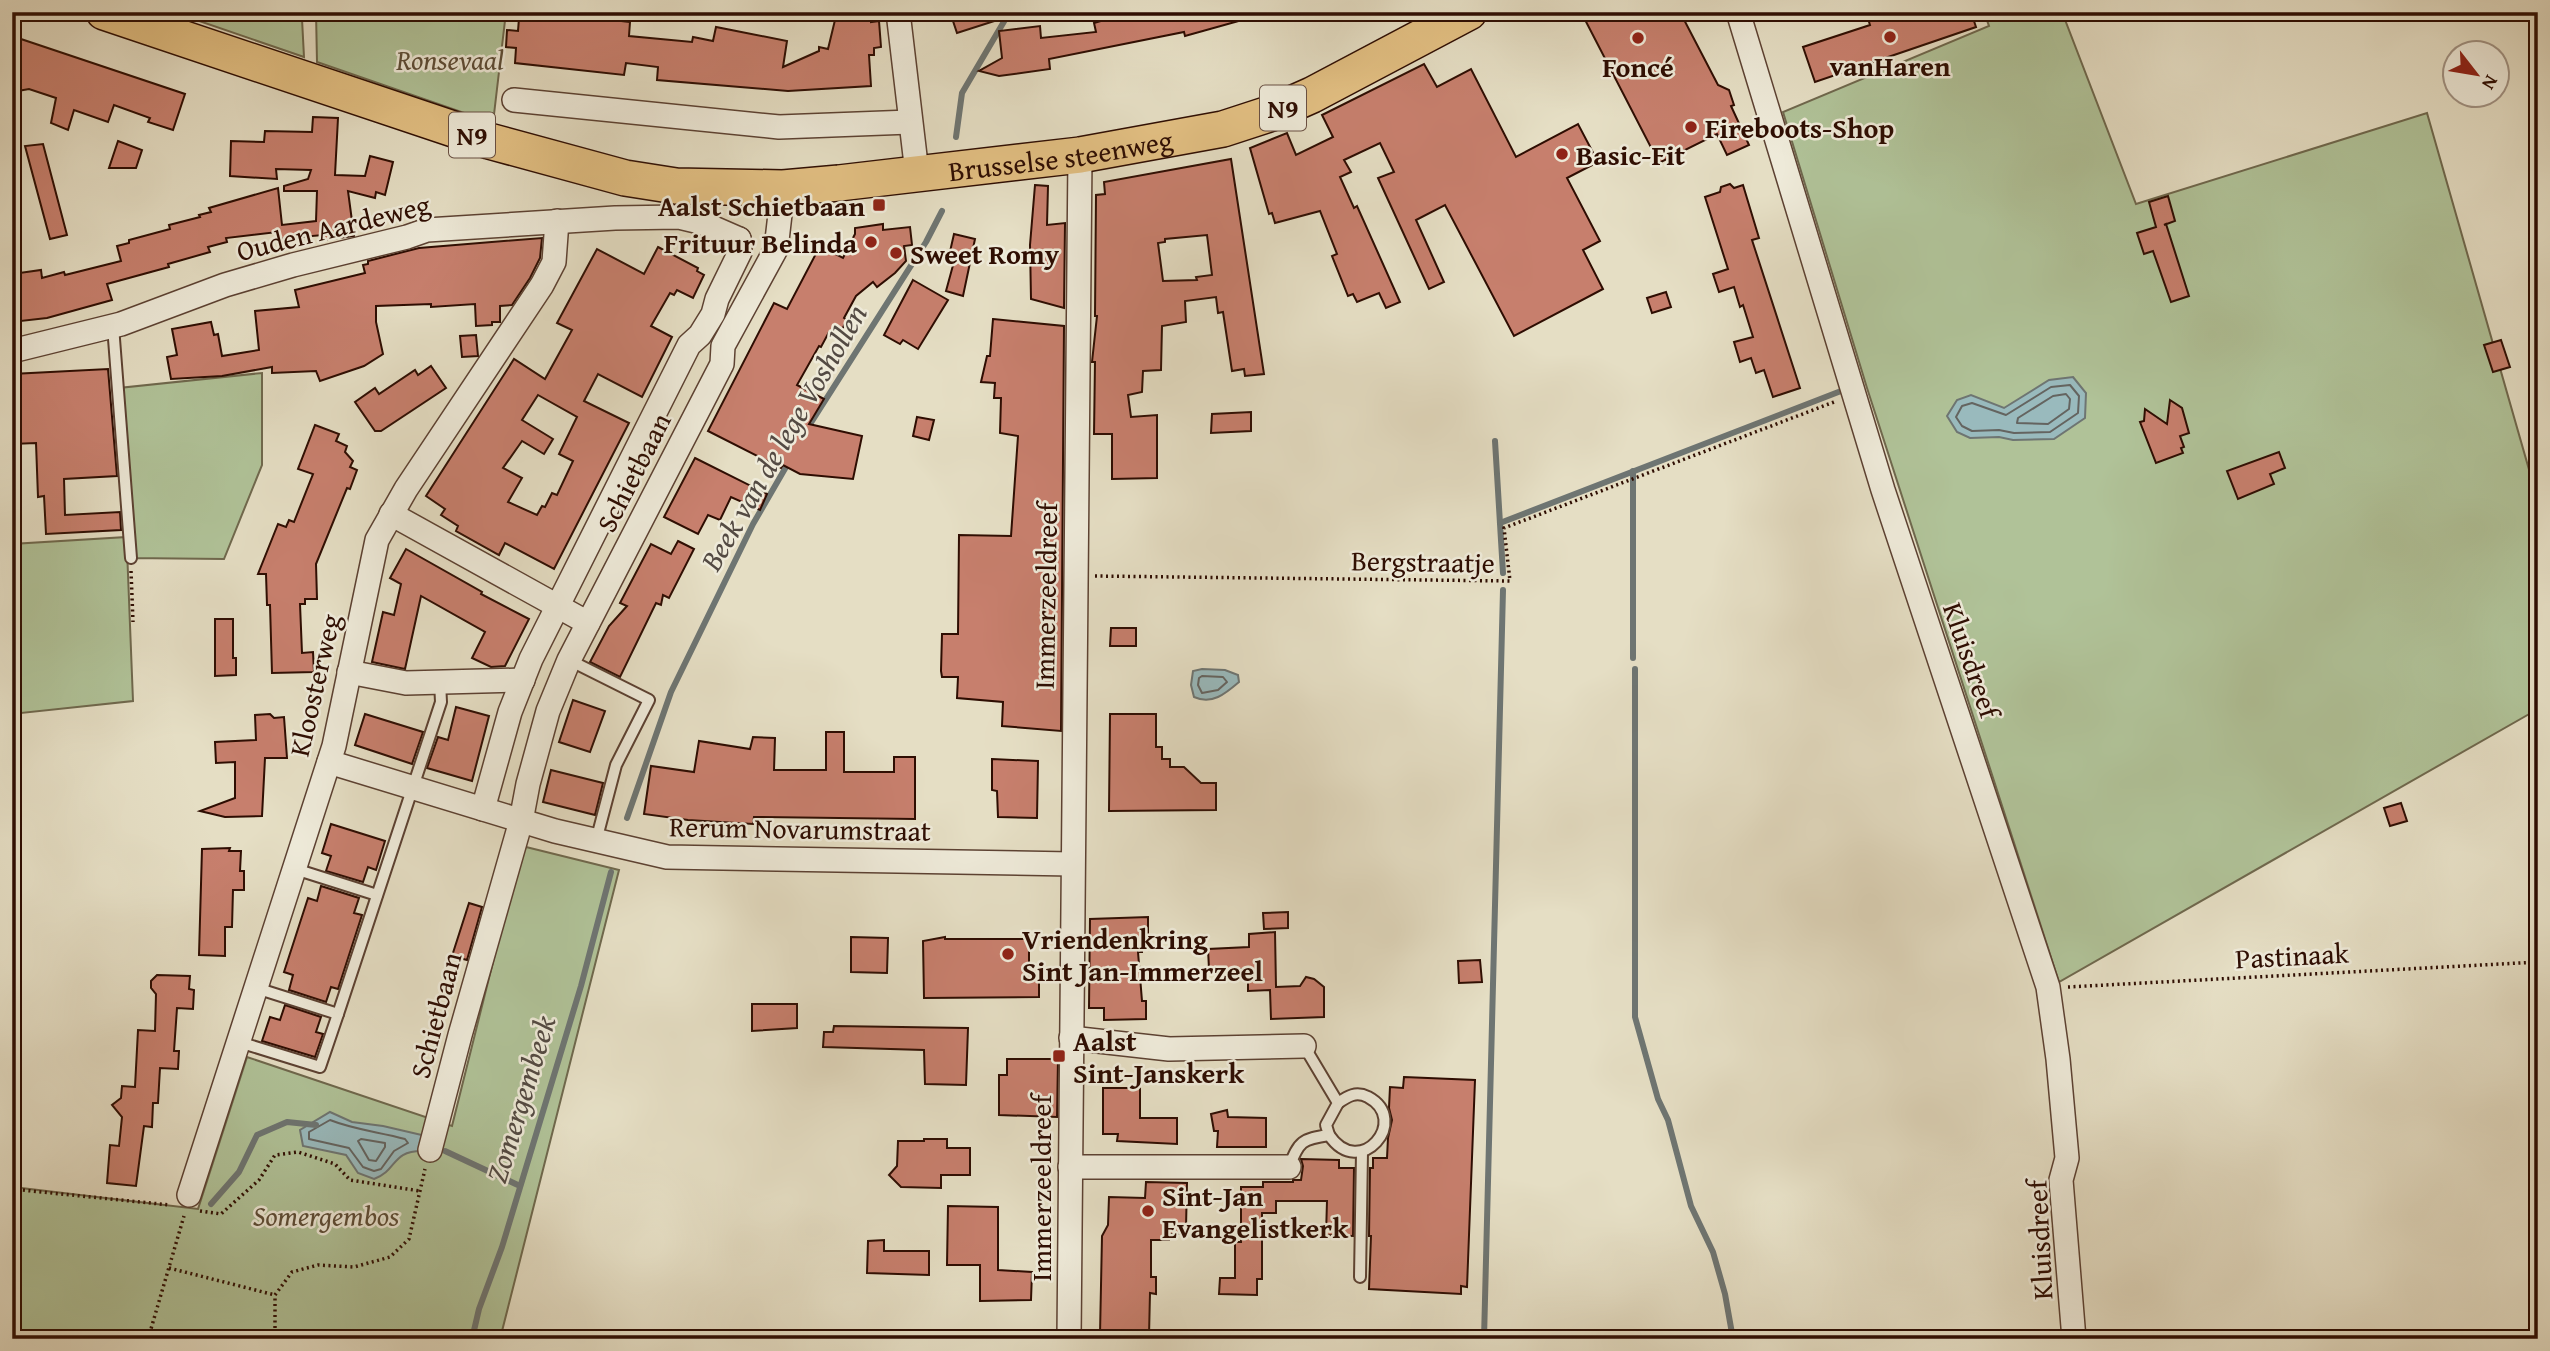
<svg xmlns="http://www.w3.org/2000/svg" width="2550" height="1351" font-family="'Gentium Book Plus',serif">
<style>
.green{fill:#b0c298;stroke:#6f684d;stroke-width:2}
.water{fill:#99babd;stroke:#6e7572;stroke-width:2}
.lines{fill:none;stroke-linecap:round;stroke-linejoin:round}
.shore{stroke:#646460;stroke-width:2}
.stream{stroke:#6e7572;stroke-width:6}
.building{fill:#c77f6d;stroke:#2e0d02;stroke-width:2;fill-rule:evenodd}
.lane-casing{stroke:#5c4132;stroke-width:14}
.street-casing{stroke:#5c4132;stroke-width:26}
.primary-casing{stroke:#2e0d02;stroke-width:38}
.path{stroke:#2e0d02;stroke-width:3.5;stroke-dasharray:2 3.5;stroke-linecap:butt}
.lane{stroke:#eeead9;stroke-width:10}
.street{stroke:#eeead9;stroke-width:23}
.primary{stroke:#e2bf82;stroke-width:35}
.poi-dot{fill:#8f2418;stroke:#eeead9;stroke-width:2.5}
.labels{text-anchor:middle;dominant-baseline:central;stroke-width:5;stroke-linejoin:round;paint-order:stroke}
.shield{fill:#eeead9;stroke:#684f42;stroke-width:2}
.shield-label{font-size:26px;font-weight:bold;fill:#2e0d02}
.park-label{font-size:28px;font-style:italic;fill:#5c4c36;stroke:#eeead9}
.poi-label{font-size:28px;font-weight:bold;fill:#2e0d02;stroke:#eeead9;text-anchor:start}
.street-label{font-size:28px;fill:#2e0d02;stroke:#eeead9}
.water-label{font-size:30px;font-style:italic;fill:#534a43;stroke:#eeead9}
</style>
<rect width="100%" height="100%" fill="#e5dec4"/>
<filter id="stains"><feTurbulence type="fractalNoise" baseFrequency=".00286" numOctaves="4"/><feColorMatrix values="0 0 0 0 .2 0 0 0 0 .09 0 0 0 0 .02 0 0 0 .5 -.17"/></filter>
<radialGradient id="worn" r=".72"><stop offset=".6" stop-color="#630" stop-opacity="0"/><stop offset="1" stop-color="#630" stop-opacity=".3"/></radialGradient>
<g class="green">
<polygon points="173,12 300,12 302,19 304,57"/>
<polygon points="316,12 506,12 493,123 317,62"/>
<polygon points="1984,12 2062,12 2136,204 2427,113 2538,501 2538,709 2059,982 1867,388 1783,112 1989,26"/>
<polygon points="262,373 262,465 224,559 129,558 127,549 133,701 12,714 12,544 126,537 119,388"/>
<polygon points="522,846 619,870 500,1339 12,1339 12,1187 198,1209 247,1057 452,1126"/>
</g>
<g class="water">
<polygon points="2073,377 2086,393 2085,418 2054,439 2013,440 1999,437 1970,438 1957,432 1947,416 1957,400 1971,395 2004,408 2049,380"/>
<path d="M1202,669L1225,670L1238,675L1239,682C1225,694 1212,705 1194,697L1191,685L1193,671Z"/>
<path d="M330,1112L352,1122L383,1126L426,1136L422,1151C391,1151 398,1170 374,1179L358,1173L346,1155L303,1146L300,1130Z"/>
</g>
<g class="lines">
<g class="shore">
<polygon points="2070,385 2079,396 2078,413 2050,432 2014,433 1999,430 1972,431 1962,426 1956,417 1962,406 1972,403 2006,415 2051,387"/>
<polygon points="2066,394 2070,399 2069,409 2048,424 2017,423 2018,418 2053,396"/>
<polygon points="1202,676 1223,677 1227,682 1218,690 1202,693 1198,685 1199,678"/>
<path d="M330,1120C355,1130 380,1132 405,1139L408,1143L394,1151L381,1169L374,1171L363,1167L349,1148L309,1139V1132Z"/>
<polygon points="361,1139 385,1143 385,1147 376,1161 369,1160 358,1141"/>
</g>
<g class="stream">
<polyline points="956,137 962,93 1009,13"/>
<polyline points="807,429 926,242 942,211"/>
<polyline points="1495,441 1503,573"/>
<polyline points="1633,471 1633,658"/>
<polyline points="1500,523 1841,391"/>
<polyline points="1635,669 1635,1017 1658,1099 1668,1120 1691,1206 1713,1252 1725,1294 1733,1339"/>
<polyline points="627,818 671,692 753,524 790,460"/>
<polyline points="445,1151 520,1186"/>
<polyline points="211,1204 239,1172 257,1135 287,1122 316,1125"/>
<polyline points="472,1339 479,1309 502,1247 581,986 611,872"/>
<polyline points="1484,1339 1503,590"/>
</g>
</g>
<g class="building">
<polygon points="837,12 871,12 871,22 879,21 881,47 874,48 874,55 869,55 871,86 788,91 657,80 658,67 626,63 624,75 515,63 516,48 506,47 507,30 518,31 519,18 543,21 544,13 559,14 630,22 629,36 692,42 693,37 713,41 716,27 787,41 783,67 819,51 819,47 828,49 835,20 837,20"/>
<polygon points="950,12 1010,12 1010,16 957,33"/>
<polygon points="1121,12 1253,12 1253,17 1185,36 1184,32 1049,59 1050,69 999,76 979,71 1002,58 999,31 1040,26 1041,38 1096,32 1094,23 1121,15"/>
<polygon points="1581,12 1680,12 1718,85 1729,90 1734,105 1731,106 1749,145 1727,155 1717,134 1659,163"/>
<polygon points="1866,12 1971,12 1976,27 1815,82 1803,47 1870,25"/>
<polygon points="12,36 185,94 173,130 148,122 150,118 114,105 108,122 74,110 68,130 51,123 56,98 29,89 12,92"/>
<polygon points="1424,64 1437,87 1471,69 1516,157 1578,124 1598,162 1567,178 1600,241 1583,250 1603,289 1514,336 1445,205 1416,220 1444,282 1429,289 1378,178 1394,172 1380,143 1344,160 1351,172 1340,177 1354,208 1357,206 1400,302 1386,308 1379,293 1357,302 1353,294 1348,296 1332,256 1337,254 1320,211 1275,223 1272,213 1269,214 1250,148 1287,133 1296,155 1333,137 1322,115"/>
<polygon points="313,117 338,118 335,175 365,176 370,156 393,162 385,195 376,192 375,198 348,191 354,236 324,240 323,235 278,239 277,232 226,238 227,242 208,247 210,252 168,264 169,267 107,284 112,300 47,318 12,322 12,274 41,270 42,278 64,272 65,275 121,261 117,246 129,243 129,240 170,229 169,225 200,217 199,215 211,212 209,208 278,188 282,225 316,221 317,191 284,191 284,186 308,179 311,170 276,169 277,179 230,176 231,141 264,142 265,131 312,132"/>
<polygon points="118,141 142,150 136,168 109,168"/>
<polygon points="43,144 67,235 50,239 25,146"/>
<path d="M1231,159L1264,374L1245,376L1244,369L1232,371L1223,312L1218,313L1216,297L1185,301L1186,322L1162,326L1161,370L1143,371L1142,392L1128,395L1131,417L1157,415V478L1112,479V434H1094L1095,362H1092L1097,316H1095L1096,195L1105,194L1104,182ZM1207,235L1212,275L1196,277L1197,280L1163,281L1158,243L1165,242V239Z"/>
<polygon points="1730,184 1734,188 1743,185 1759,238 1752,240 1800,388 1773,397 1764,370 1756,373 1751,358 1740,362 1734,342 1753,337 1743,305 1740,307 1734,287 1719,292 1713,274 1728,269 1705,197 1720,192 1721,187"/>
<polygon points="1035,185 1048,186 1047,225 1065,223 1064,308 1031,299 1030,245"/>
<polygon points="2168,196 2175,221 2164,225 2166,224 2189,296 2171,302 2153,251 2144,254 2137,233 2156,227 2149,202"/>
<polygon points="883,224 883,230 910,227 912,245 904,246 906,261 895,273 877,287 873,282 856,296 844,318 847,320 838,337 829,332 821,347 819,346 797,385 824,399 809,424 862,436 853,479 800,474 783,465 781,468 708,431 774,303 787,309 820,246 843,258 855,234 855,228"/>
<polygon points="954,234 975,239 963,296 946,291 955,258 949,256"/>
<polygon points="542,238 540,258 530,278 512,305 500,306 500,322 492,322 492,325 476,326 475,304 431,307 431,304 376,306 376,322 383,354 364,366 320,381 316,371 272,373 272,367 222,376 171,379 167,357 177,355 172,329 211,322 214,335 218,334 222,356 259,350 255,311 299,307 295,290 365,273 363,265 368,264 368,261 419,248"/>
<path d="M658,247L698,268L697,271L704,275L693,298L677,290L674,295L670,293L651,326L672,337L642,397L598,374L584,401L629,423L554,569L505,543L499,555L456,531L458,526L441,515L445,509L426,496L514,359L545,379L572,330L557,323L597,249L644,274ZM538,395L577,417L559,454L573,461L557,495L552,493L545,507L542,506L537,515L508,502L522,478L503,468L522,441L544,454L553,439L522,420Z"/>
<polygon points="913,280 948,300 918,349 903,340 900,344 884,335"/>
<polygon points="1666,292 1671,307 1652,313 1647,298"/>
<polygon points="993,319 1064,326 1061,731 1002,726 1003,702 957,698 958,677 942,677 941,671 942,634 958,634 959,535 1011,536 1018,436 1000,433 1001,398 994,398 995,383 981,382 987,356 990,356"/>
<polygon points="476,335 478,356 462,357 460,336"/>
<polygon points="2501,340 2510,367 2493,372 2484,345"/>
<polygon points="431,366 446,388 381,431 375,431 355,402 375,388 379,394 415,370 418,375"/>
<polygon points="108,369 117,476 64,479 65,515 120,512 121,530 46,534 44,496 38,497 36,443 12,444 12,374"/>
<polygon points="2170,400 2182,408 2189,433 2180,436 2184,447 2181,448 2183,453 2156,463 2140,422 2144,421 2145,409 2167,424"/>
<polygon points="1251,412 1251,431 1211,433 1212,414"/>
<polygon points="917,417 934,420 929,440 913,436"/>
<polygon points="315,425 339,434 336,441 347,446 345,452 353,461 350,467 357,470 350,489 347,488 316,564 317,599 305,599 305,604 300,604 302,653 313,652 314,672 272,673 270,605 267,605 266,574 258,574 278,524 286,527 289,520 294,522 313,474 298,469"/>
<polygon points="2279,452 2285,468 2270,474 2274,484 2238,499 2227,471"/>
<polygon points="695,458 767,494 760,510 731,497 720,520 708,515 698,534 664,517"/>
<polygon points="678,541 694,549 669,598 663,595 661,605 656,603 620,677 590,662 609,626 627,606 620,603 651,544 671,554"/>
<polygon points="406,549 482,592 481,594 529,619 505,666 491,667 472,658 485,632 421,596 405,669 372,662 383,612 394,615 401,584 390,578"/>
<polygon points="215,619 233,619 233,658 236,658 236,675 215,676"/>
<polygon points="1111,628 1136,628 1136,646 1110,646"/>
<polygon points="573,700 605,711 590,752 559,742"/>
<polygon points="456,707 489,716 472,781 427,768 438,737 448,740"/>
<polygon points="270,714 274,718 284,717 287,758 265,758 262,816 225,817 200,811 235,798 235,762 216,763 215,742 256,740 255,715"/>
<polygon points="365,714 423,732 412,764 355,745"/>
<polygon points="1110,714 1156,714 1156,747 1162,747 1162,759 1170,759 1170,767 1184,767 1201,783 1216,783 1216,810 1109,811"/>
<polygon points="826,732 844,732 844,772 894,772 894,757 915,757 915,819 754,817 753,824 688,820 644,814 651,766 694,772 699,741 750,749 753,737 775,738 774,770 826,770"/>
<polygon points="992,759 1038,761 1037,818 998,817 997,791 992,790"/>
<polygon points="551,770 603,783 595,815 543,802"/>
<polygon points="2401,803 2407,821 2390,826 2384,808"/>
<polygon points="331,824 385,841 376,870 368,867 363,882 326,871 331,856 322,853"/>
<polygon points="230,848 229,851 241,851 240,871 244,871 244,890 233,890 232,927 225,927 225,956 199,955 202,849"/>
<polygon points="321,886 359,898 354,913 362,915 338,989 331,987 326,1002 289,990 293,975 284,972 308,898 317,901"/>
<polygon points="469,903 482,907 467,960 452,956"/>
<polygon points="1288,912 1288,928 1264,929 1263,913"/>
<polygon points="1148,917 1148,934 1141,935 1142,952 1138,952 1142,1001 1146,1001 1146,1019 1104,1020 1104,1008 1089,1008 1090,919"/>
<polygon points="1275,932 1276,987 1300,986 1306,977 1314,979 1324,987 1324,1017 1271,1019 1270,990 1248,991 1248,969 1209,969 1208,949 1249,947 1249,934"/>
<polygon points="851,937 888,938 887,973 851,972"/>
<polygon points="945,937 945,939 1029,939 1029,966 1039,966 1039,997 924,998 923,941"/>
<polygon points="1480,960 1482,982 1459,983 1458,961"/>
<polygon points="157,975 190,976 189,989 194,990 193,1009 177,1008 174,1051 179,1051 178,1069 160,1068 158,1103 153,1103 152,1127 144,1126 136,1186 107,1183 110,1145 119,1146 122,1117 112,1105 121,1098 122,1086 135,1087 138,1030 155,1031 156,994 151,988 151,981"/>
<polygon points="752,1004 797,1004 797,1028 752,1031"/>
<polygon points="285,1005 321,1017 316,1032 323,1034 315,1057 262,1041 270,1017 280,1020"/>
<polygon points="834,1026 968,1028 966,1085 925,1084 924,1050 823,1047 824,1032 833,1032"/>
<polygon points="1007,1059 1058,1059 1057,1117 999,1115 999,1075 1007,1075"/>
<polygon points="1404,1077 1475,1080 1467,1287 1461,1286 1461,1294 1369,1289 1371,1236 1369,1236 1370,1168 1373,1168 1373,1158 1387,1158 1388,1138 1392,1120 1389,1108 1390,1087 1403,1088"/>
<polygon points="1103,1088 1140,1088 1140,1118 1177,1118 1177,1144 1117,1141 1118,1134 1103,1134"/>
<polygon points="1227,1110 1228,1117 1266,1118 1266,1147 1217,1147 1218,1131 1214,1131 1211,1114"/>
<polygon points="924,1139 947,1139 947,1148 970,1148 970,1175 941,1175 941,1188 901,1187 889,1175 897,1166 898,1141 924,1141"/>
<polygon points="1301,1159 1339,1160 1339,1168 1354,1168 1353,1236 1326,1235 1327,1201 1276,1201 1276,1213 1262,1213 1262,1279 1257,1279 1257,1295 1219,1294 1220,1278 1235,1278 1235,1242 1241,1242 1241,1187 1263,1187 1263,1182 1293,1182 1293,1180 1301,1180 1303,1166"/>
<polygon points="1146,1182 1187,1183 1186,1227 1179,1234 1169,1234 1169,1240 1151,1240 1151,1277 1156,1277 1156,1294 1150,1293 1149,1336 1100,1335 1102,1236 1108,1225 1109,1197 1145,1198"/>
<polygon points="948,1206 998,1207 998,1270 1032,1272 1031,1300 980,1301 980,1265 947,1265"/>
<polygon points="884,1240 884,1251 929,1251 929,1275 867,1273 868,1241"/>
</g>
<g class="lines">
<g class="lane-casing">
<g id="lane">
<polyline points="113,326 131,558"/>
<polyline points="569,660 649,700 616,765 596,841"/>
<polyline points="295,869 377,895"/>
<polyline points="338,1014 441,702 440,682"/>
<polyline points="239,1042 320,1067 338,1014 256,988"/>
<path d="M1329,1135C1360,1181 1411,1120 1368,1097C1356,1091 1348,1096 1338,1103"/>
<path d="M1289,1167C1299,1141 1302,1139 1329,1135L1326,1125L1338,1103L1304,1046"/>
<polyline points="1360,1277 1362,1152"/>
</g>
</g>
<g class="street-casing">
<g id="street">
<polyline points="898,12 917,173"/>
<polyline points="1738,12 1883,490 2048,987 2058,1059 2067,1158 2061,1180 2074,1339"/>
<polyline points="514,100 779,127 910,122"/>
<polyline points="12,351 121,324 225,285 293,265 407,237 427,230 615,218 679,217 700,222 739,239"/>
<polyline points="391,514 588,623"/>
<polyline points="349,672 406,683 523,680"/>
<polyline points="329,762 555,831 667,857 1072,864"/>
<polyline points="483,809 510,712 531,659 689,345 700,335 713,314 717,299 740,252 739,239"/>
<polyline points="1071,1038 1169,1049 1304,1046"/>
<polyline points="430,1150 460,1035 521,821 528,784 548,711 569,660 722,364 723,346 776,249 783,188"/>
<polyline points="1070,1167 1289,1167"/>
<polyline points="189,1195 334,746 377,540 406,489 542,285 554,262 557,221"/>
<polyline points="1069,1339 1080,155"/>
</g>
</g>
<g class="primary-casing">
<g id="primary">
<path id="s1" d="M104,12L489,141L625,178L676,186L783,188L839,183L1080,155L1223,129L1269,114L1312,95L1469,12"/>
</g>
</g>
<g class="path">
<polyline points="1494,18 1505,12"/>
<polyline points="131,571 133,622"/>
<polyline points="1095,576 1510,581 1504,528 1834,402"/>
<polyline points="2068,987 2538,962"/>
<polyline points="12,1189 170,1205"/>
<polyline points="200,1211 221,1214 259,1180 275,1155 298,1152 335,1164 350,1180 420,1191"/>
<polyline points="169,1268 275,1295"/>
<polyline points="148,1339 184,1216"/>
<polyline points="275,1339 275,1295 292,1272 318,1265 354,1267 390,1257 409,1239 425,1169"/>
</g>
<use href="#lane" class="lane"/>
<use href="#street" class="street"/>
<use href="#primary" class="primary"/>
</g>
<g class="poi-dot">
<circle cx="1890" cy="37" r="7"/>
<circle cx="1638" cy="38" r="7"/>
<circle cx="1691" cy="127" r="7"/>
<circle cx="1562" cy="154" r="7"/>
<rect x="872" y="198" width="14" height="14" rx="3.5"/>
<circle cx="871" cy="242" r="7"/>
<circle cx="896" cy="253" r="7"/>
<circle cx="1008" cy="954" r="7"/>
<rect x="1052" y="1049" width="14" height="14" rx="3.5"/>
<circle cx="1148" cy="1211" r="7"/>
</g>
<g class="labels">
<g class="shield">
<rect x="1260" y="85.5" width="46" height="45" rx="5"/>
<rect x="449" y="112.5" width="46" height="45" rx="5"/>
</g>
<g class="shield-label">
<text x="1283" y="108">N9</text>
<text x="472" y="135">N9</text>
</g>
<g class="park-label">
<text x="450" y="59">Ronsevaal</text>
<text x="326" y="1215">Somergembos</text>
</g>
<g class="poi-label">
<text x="1890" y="65" text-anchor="middle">vanHaren</text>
<text x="1638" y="66" text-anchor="middle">Foncé</text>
<text x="1705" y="127">Fireboots-Shop</text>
<text x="1576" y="154">Basic-Fit</text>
<text x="865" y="205" text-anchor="end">Aalst Schietbaan</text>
<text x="857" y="242" text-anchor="end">Frituur Belinda</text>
<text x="910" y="253">Sweet Romy</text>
<text x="1022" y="938">Vriendenkring<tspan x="1022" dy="32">Sint Jan-Immerzeel</tspan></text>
<text x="1073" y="1040">Aalst<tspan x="1073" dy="32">Sint-Janskerk</tspan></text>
<text x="1162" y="1195">Sint-Jan<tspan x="1162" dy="32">Evangelistkerk</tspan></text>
</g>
<g class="street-label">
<text stroke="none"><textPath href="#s1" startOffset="985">Brusselse steenweg</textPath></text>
<text transform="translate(333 227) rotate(-14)">Ouden Aardeweg</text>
<text transform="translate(633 472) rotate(-63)">Schietbaan</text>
<text transform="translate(1423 561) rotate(1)">Bergstraatje</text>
<text transform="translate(1045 596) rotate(-89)">Immerzeeldreef</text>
<text transform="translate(1972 660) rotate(71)">Kluisdreef</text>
<text transform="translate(314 685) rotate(-77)">Kloosterweg</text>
<text transform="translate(800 828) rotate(1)">Rerum Novarumstraat</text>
<text transform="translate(2292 955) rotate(-3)">Pastinaak</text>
<text transform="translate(435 1015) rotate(-75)">Schietbaan</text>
<text transform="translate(1040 1188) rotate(-90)">Immerzeeldreef</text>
<text transform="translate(2039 1240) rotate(-93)">Kluisdreef</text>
</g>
<g class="water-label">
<text transform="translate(783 437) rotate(-60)">Beek van de lege Voshollen</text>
<text transform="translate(520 1099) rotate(-73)">Zomergembeek</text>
</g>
</g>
<rect width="2550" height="1351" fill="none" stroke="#e5dec4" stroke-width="42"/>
<rect x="14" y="14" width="2522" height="1323" fill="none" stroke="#2e0d02" stroke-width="3.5"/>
<rect x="21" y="21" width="2508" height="1309" fill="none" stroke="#2e0d02" stroke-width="2"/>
<g transform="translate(2476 74) rotate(121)"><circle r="33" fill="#eeead9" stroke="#a19283" stroke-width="2"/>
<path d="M0-5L12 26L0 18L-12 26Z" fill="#8f2418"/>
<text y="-10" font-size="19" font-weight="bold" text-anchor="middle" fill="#2e0d02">N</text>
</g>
<rect width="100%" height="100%" filter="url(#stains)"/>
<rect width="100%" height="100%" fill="url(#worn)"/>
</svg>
